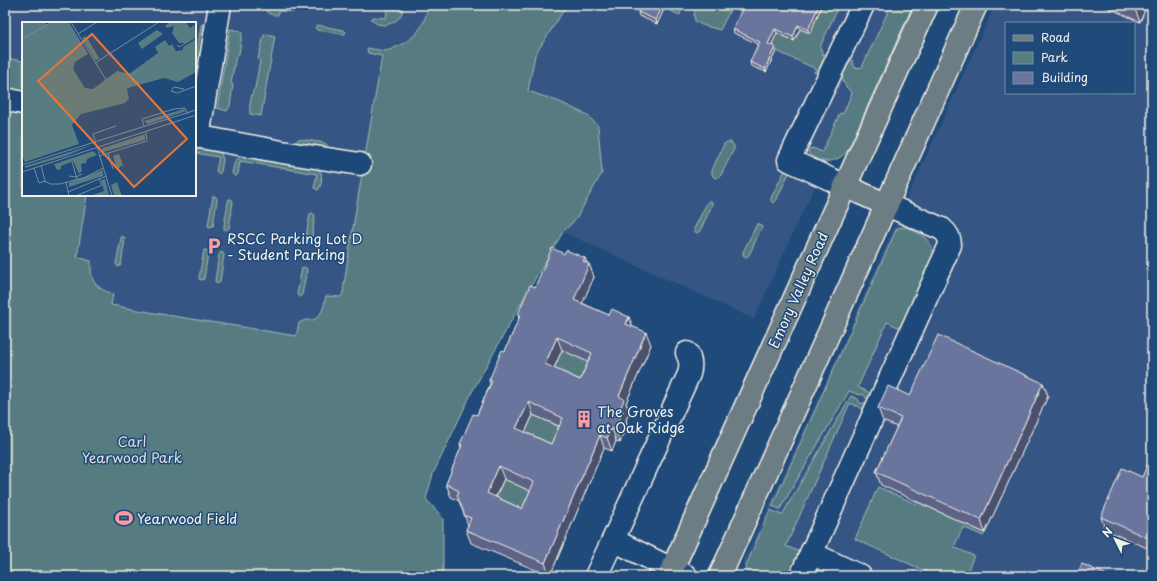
<svg xmlns="http://www.w3.org/2000/svg" width="1157" height="581" font-family="'Playpen Sans',sans-serif">
<style>
.built{fill:#365784;fill-rule:evenodd}
.green{fill:#577c81;stroke:#a6b6b4}
.lines{fill:none;stroke-linecap:round;stroke-linejoin:round}
.minor-casing{stroke:#f4f1e8;stroke-width:25}
.major-casing{stroke:#f4f1e8;stroke-width:25}
.minor{stroke:#1f4a7a;stroke-width:22}
.major{stroke:#6d7d84;stroke-width:22}
.wall{fill:#5b6487;stroke:#f4f1e8;fill-rule:evenodd}
.shaded-wall{fill:#4a516e;stroke:#f4f1e8}
.building{fill:#6a749d;stroke:#f4f1e8;fill-rule:evenodd}
.labels{text-anchor:middle;dominant-baseline:central;stroke-width:3;stroke-linejoin:round;paint-order:stroke}
.poi-label{font-size:14px;fill:#f4f1e8;stroke:#1f4a7a;text-anchor:start}
.street-label{font-size:14px;fill:#f4f1e8;stroke:#1f4a7a}
.park-label{font-size:14px;fill:#dcdfd9;stroke:#1f4a7a}
.inset-road{fill:none;stroke:#748da6;stroke-width:1}
.view{fill:#ea7738;fill-opacity:0.15;stroke:#ea7738;stroke-width:2}
.inset-edge{fill:none;stroke:#f4f1e8;stroke-width:2}
</style>
<rect width="100%" height="100%" fill="#1f4a7a"/>
<filter id="ink" filterUnits="userSpaceOnUse"><feTurbulence type="fractalNoise" baseFrequency=".025" numOctaves="2"/><feDisplacementMap in="SourceGraphic" scale="8" xChannelSelector="R" yChannelSelector="G"/><feConvolveMatrix kernelMatrix="1 2 1 2 8 2 1 2 1" color-interpolation-filters="sRGB"/></filter>
<g filter="url(#ink)">
<g class="built">
<path d="M5,5H467L459,371L5,293ZM23,23H195V195H23Z"/>
<polygon points="567,5 900,5 860,95 801,215 754,319 563,232 576,219 560,102 528,91 535,55"/>
<path d="M995,5H1152V576H744L743,571L744,560L829,375L903,207ZM1006,23H1134V93H1006Z"/>
</g>
<g class="green">
<path d="M267,5L294,6L295,9L293,12L279,11L278,15C274,15 269,15 266,11Z"/>
<path d="M388,5H401C409,17 383,34 371,19L373,17L386,18Z"/>
<path d="M428,5H567L535,55L528,91L560,102L587,115L598,126L602,173L576,219L563,232L525,296L472,392L433,474L426,499L443,518V576H5V111L23,114V195H87L77,257L91,261C91,272 90,281 100,288C104,291 109,292 113,294L111,305C172,317 234,325 296,336L299,323C304,320 307,320 312,320C322,318 324,305 326,296L340,297L342,296L343,292L349,251L382,56L368,53L367,50L368,48C373,49 378,50 384,51C389,51 394,48 398,46C417,37 425,26 428,5Z"/>
<polygon points="665,5 683,5 680,15 664,8"/>
<polygon points="697,5 709,5 708,10 727,7 730,10 720,30 702,25 695,21 694,14"/>
<polygon points="822,5 839,5 820,47 823,55 832,51 823,70 814,73 816,69 770,48 777,33 794,41 800,29 810,33"/>
<path d="M891,5H913L848,150C837,164 820,165 808,153L809,149L813,148L822,152L840,113L843,114L852,93C838,80 842,76 850,60H852L855,68L862,67Z"/>
<polygon points="202,24 206,24 202,55 199,55 197,51 201,26"/>
<polygon points="317,25 343,30 346,32 344,35 342,34 317,30 315,28"/>
<polygon points="230,29 241,31 242,33 239,54 236,56 231,83 233,85 230,106 228,109 227,111 217,108"/>
<path d="M267,34L275,36L261,116L250,114C249,107 251,93 255,88L260,61L258,59L264,35Z"/>
<polygon points="5,58 23,61 23,93 5,90"/>
<polygon points="299,139 325,143 327,145 326,148 299,144 297,140"/>
<polygon points="727,142 731,142 734,146 734,149 721,175 718,177 715,178 712,175 712,170 724,144"/>
<polygon points="195,147 220,152 223,159 221,172 219,174 216,171 219,157 195,153"/>
<path d="M242,156L316,168L321,172C322,178 322,185 318,190L314,188L317,174L240,161L238,174L235,176H234L232,173L235,161Z"/>
<polygon points="786,170 789,171 789,173 776,201 773,203 771,201 771,198 784,172"/>
<polygon points="213,196 216,197 217,199 213,226 209,227 208,225"/>
<polygon points="229,199 231,199 233,201 229,228 226,230 224,229 224,226 228,202"/>
<polygon points="710,200 712,202 712,205 700,231 697,233 694,231 694,229 707,203"/>
<polygon points="312,213 315,215 311,242 308,244 305,242 310,214"/>
<polygon points="757,224 760,224 762,227 749,255 746,257 743,255 743,252"/>
<path d="M905,227C918,232 936,241 933,257L902,327H898L887,322L858,387L870,393L871,394L869,400L867,399L863,394L860,395L849,391L780,509L772,506L897,228Z"/>
<polygon points="122,236 125,238 121,265 118,267 116,264 121,238"/>
<polygon points="204,250 207,250 208,253 204,279 200,280 199,278"/>
<polygon points="221,252 223,253 224,255 220,282 217,284 215,281 219,255"/>
<polygon points="304,267 307,269 302,295 300,297 297,295 302,268"/>
<polygon points="562,350 596,366 584,393 550,377"/>
<polygon points="851,396 858,399 859,402 863,404 865,402 868,404 865,408 863,409 850,403 786,546 798,551 798,554 789,576 748,576 746,566 748,561 770,510 782,515"/>
<polygon points="533,415 568,431 556,457 521,441"/>
<polygon points="504,479 538,495 527,522 491,506"/>
<polygon points="878,487 916,504 917,502 985,533 983,536 963,527 954,547 974,556 965,576 936,576 855,539"/>
</g>
<g class="lines">
<g class="minor-casing">
<g id="minor">
<polyline points="5,99 23,103"/>
<polyline points="195,136 282,152 360,164"/>
<polyline points="198,137 220,5"/>
<polyline points="845,186 789,160 863,5"/>
<polyline points="811,553 860,576"/>
<polyline points="596,576 613,540"/>
<path d="M686,576L613,540L689,374C691,366 691,361 687,353"/>
<path d="M801,576L950,245C950,238 948,234 942,229L887,205"/>
</g>
</g>
<g class="major-casing">
<g id="major">
<polyline points="845,186 887,205"/>
<polyline points="669,576 927,5"/>
<polyline points="720,576 976,5"/>
</g>
</g>
<use href="#minor" class="minor"/>
<use href="#major" class="major"/>
</g>
<g class="wall">
<polygon points="666,5 657,24 639,16 638,12"/>
<polygon points="822,5 810,33 800,29 794,41 777,33 771,45 775,47 776,51 766,72 751,66 750,62 758,44 734,33 733,29"/>
<polygon points="1102,5 1147,5 1140,22"/>
<path d="M564,254L585,258L587,263L589,264L594,277L582,303L633,327L651,345L626,403L629,412L626,420L627,424L620,443L616,441L612,451L604,448L550,576L471,543L466,530L468,525L459,501L451,497L446,484L461,448L460,444L477,415L490,384L489,380L505,351L519,319L518,314L535,287ZM562,350L588,362L580,380L554,368ZM533,415L559,426L551,444L525,432ZM504,479L530,491L522,509L496,497Z"/>
<polygon points="1043,383 1048,396 985,533 881,485 876,472 897,427 883,421 878,408 910,396"/>
<polygon points="1152,463 1152,550 1105,530 1101,517 1142,477"/>
</g>
<g class="shaded-wall">
<polygon points="663,5 666,5 657,24 656,20"/>
<polygon points="819,5 822,5 810,33 808,30"/>
<polygon points="1137,5 1147,5 1140,22 1135,9"/>
<polygon points="798,25 800,29 794,41 793,37"/>
<polygon points="775,29 777,33 770,48 768,44"/>
<polygon points="775,47 776,51 766,72 765,69"/>
<polygon points="585,258 588,266 589,264 594,277 578,313 574,300 583,261"/>
<polygon points="629,317 634,330 626,324"/>
<polygon points="646,332 651,345 626,403 629,412 626,420 627,424 620,443 615,430 620,410 619,396"/>
<polygon points="557,337 562,350 550,377 545,364"/>
<polygon points="1043,383 1048,396 985,533 981,520"/>
<polygon points="529,402 533,415 521,441 516,428"/>
<polygon points="612,428 616,441 612,451 607,438"/>
<polygon points="600,435 604,448 550,576 545,563"/>
<polygon points="499,466 504,479 491,506 487,493"/>
</g>
<g class="building">
<polygon points="641,5 663,5 656,20 638,12"/>
<polygon points="744,5 819,5 808,30 798,25 793,37 775,29 768,44 775,47 765,69 750,62 760,42 733,29"/>
<polygon points="1126,5 1137,5 1135,9"/>
<path d="M552,248L564,254L566,250L585,258L583,261L589,264L574,300L609,315L612,309L629,317L626,324L646,332L619,396L624,399L620,410L623,411L615,430L612,428L607,438L600,435L545,563L466,530L471,518L465,516L457,495L459,491L446,484L462,445L460,444L473,414L477,415L492,381L489,380L502,350L505,351L520,316L518,314L530,285L535,287ZM557,337L592,353L580,380L545,364ZM529,402L563,418L551,444L516,428ZM499,466L534,482L522,509L487,493Z"/>
<polygon points="938,335 1043,383 981,520 876,472 901,418 878,408 888,386 910,396"/>
<polygon points="1149,461 1152,463 1152,540 1101,517 1122,468 1142,477"/>
<polygon points="1152,557 1152,576 1144,576"/>
<polygon points="1082,564 1109,576 1076,576"/>
</g>
</g>
<defs>
<g id="parking-bare" transform="scale(1.38)"><path d="M-3.5-5.5H1a3.5 3.5 0 0 1 0 7H-1V5.5H-3.5ZM-1-3.4V-.6H.8a1.4 1.4 0 0 0 0-2.8Z" fill="#ff9aa2" stroke="#1f4a7a" stroke-width="2.5" paint-order="stroke"/></g>
<g id="building-bare" transform="scale(1.38)"><path d="M-4-6H4V6H1V3H-1V6H-4ZM-2.5-4.3h1.7v1.8h-1.7ZM.8-4.3h1.7v1.8H.8ZM-2.5-1h1.7V.8h-1.7ZM.8-1h1.7V.8H.8Z" fill="#ff9aa2" stroke="#1f4a7a" stroke-width="2.5" paint-order="stroke"/></g>
<g id="stadium-bare" transform="scale(1.38)"><path d="M0-5a6.5 5 0 1 0 0 10a6.5 5 0 1 0 0-10ZM-3.5-1.8h7v3.6h-7Z" fill="#ff9aa2" stroke="#1f4a7a" stroke-width="2.5" paint-order="stroke"/></g>
</defs>
<g fill-rule="evenodd">
<use href="#parking-bare" x="214" y="246"/>
<use href="#building-bare" x="584" y="419"/>
<use href="#stadium-bare" x="124" y="518"/>
</g>
<g class="labels">
<g class="poi-label">
<text x="227" y="238">RSCC Parking Lot D<tspan x="227" dy="16">- Student Parking</tspan></text>
<text x="597" y="411">The Groves<tspan x="597" dy="16">at Oak Ridge</tspan></text>
<text x="137" y="518">Yearwood Field</text>
</g>
<g class="street-label">
<text transform="translate(798 290) rotate(-66)">Emory Valley Road</text>
</g>
<g class="park-label">
<text x="132" y="441">Carl<tspan x="132" dy="16">Yearwood Park</tspan></text>
</g>
</g>
<g transform="translate(22 22)">
<rect width="174" height="174" fill="#1f4a7a"/>
<path d="M0,0H23L25,3L30,0H47L66,32L53,40L51,47L63,66L71,67L95,49L107,52L136,31L133,25L143,18L147,24L150,22L154,29L161,28V25L174,17V50L156,60L142,56L109,65L105,67L107,77L103,81L59,92L50,103L57,122L3,140L0,134ZM148,0H164L168,6L172,3L174,14L163,21H157L150,11L152,4L145,6L143,4ZM135,8L141,12L120,27L116,21ZM64,14L77,36H79L73,38L60,16ZM162,87L164,89L126,102L122,99ZM123,112V118L78,131L81,126ZM70,123L44,134L3,146V144ZM71,129L75,133L65,137L64,141L59,142L60,149L57,152L51,139L39,144V147L35,148L32,142L24,145ZM97,132L102,146L100,143L95,148L91,134ZM81,148V154L47,165V161ZM83,157L87,174H68L82,169L79,158ZM95,160L96,163L100,174H92L89,163Z" fill="#577c81"/>
<path class="inset-road" d="M49,0L84,58M56,12L75,0M0,17L30,0M155,23L157,25L174,15M73,41L137,0M162,67L152,65L149,69L155,71L174,64M122,104L120,97L152,87L163,86L166,92M86,131L91,147M77,134L125,119L124,110M50,140L55,157M0,143L174,88M12,146L17,161L23,159L19,143M0,150L174,93M47,154L54,155L60,152M23,159L28,162H38L64,155L81,146M44,160L47,174M46,170L84,154M54,174L80,163L77,157M90,174L71,112L94,104"/>
<path class="view" d="M70,12L165,117L112,165L16,59Z"/>
<rect width="174" height="174" class="inset-edge"/>
</g>
<rect width="1157" height="581" fill="none" stroke="#1f4a7a" stroke-width="20"/>
<rect x="10" y="10" width="1137" height="561" fill="none" stroke="#f4f1e8" stroke-width="1.5" filter="url(#ink)"/>
<rect x="1005" y="22" width="130" height="72" fill="#1f4a7a" stroke="#748da6"/>
<rect x="1013" y="35" width="20" height="6" fill="#6d7d84" stroke="#748da6"/>
<text x="1041" y="42" font-size="12" fill="#f4f1e8">Road</text>
<rect x="1013" y="52" width="20" height="12" fill="#577c81" stroke="#748da6"/>
<text x="1041" y="62" font-size="12" fill="#f4f1e8">Park</text>
<rect x="1013" y="72" width="20" height="12" fill="#6a749d" stroke="#748da6"/>
<text x="1041" y="82" font-size="12" fill="#f4f1e8">Building</text>
<g transform="translate(1115 539) rotate(312)" stroke="#1f4a7a" stroke-width="3" paint-order="stroke">
<path d="M0-3L7 15L0 10L-7 15Z" fill="#f4f1e8"/>
<text y="-6" font-size="11" font-weight="bold" text-anchor="middle" fill="#f4f1e8">N</text>
</g>
</svg>
